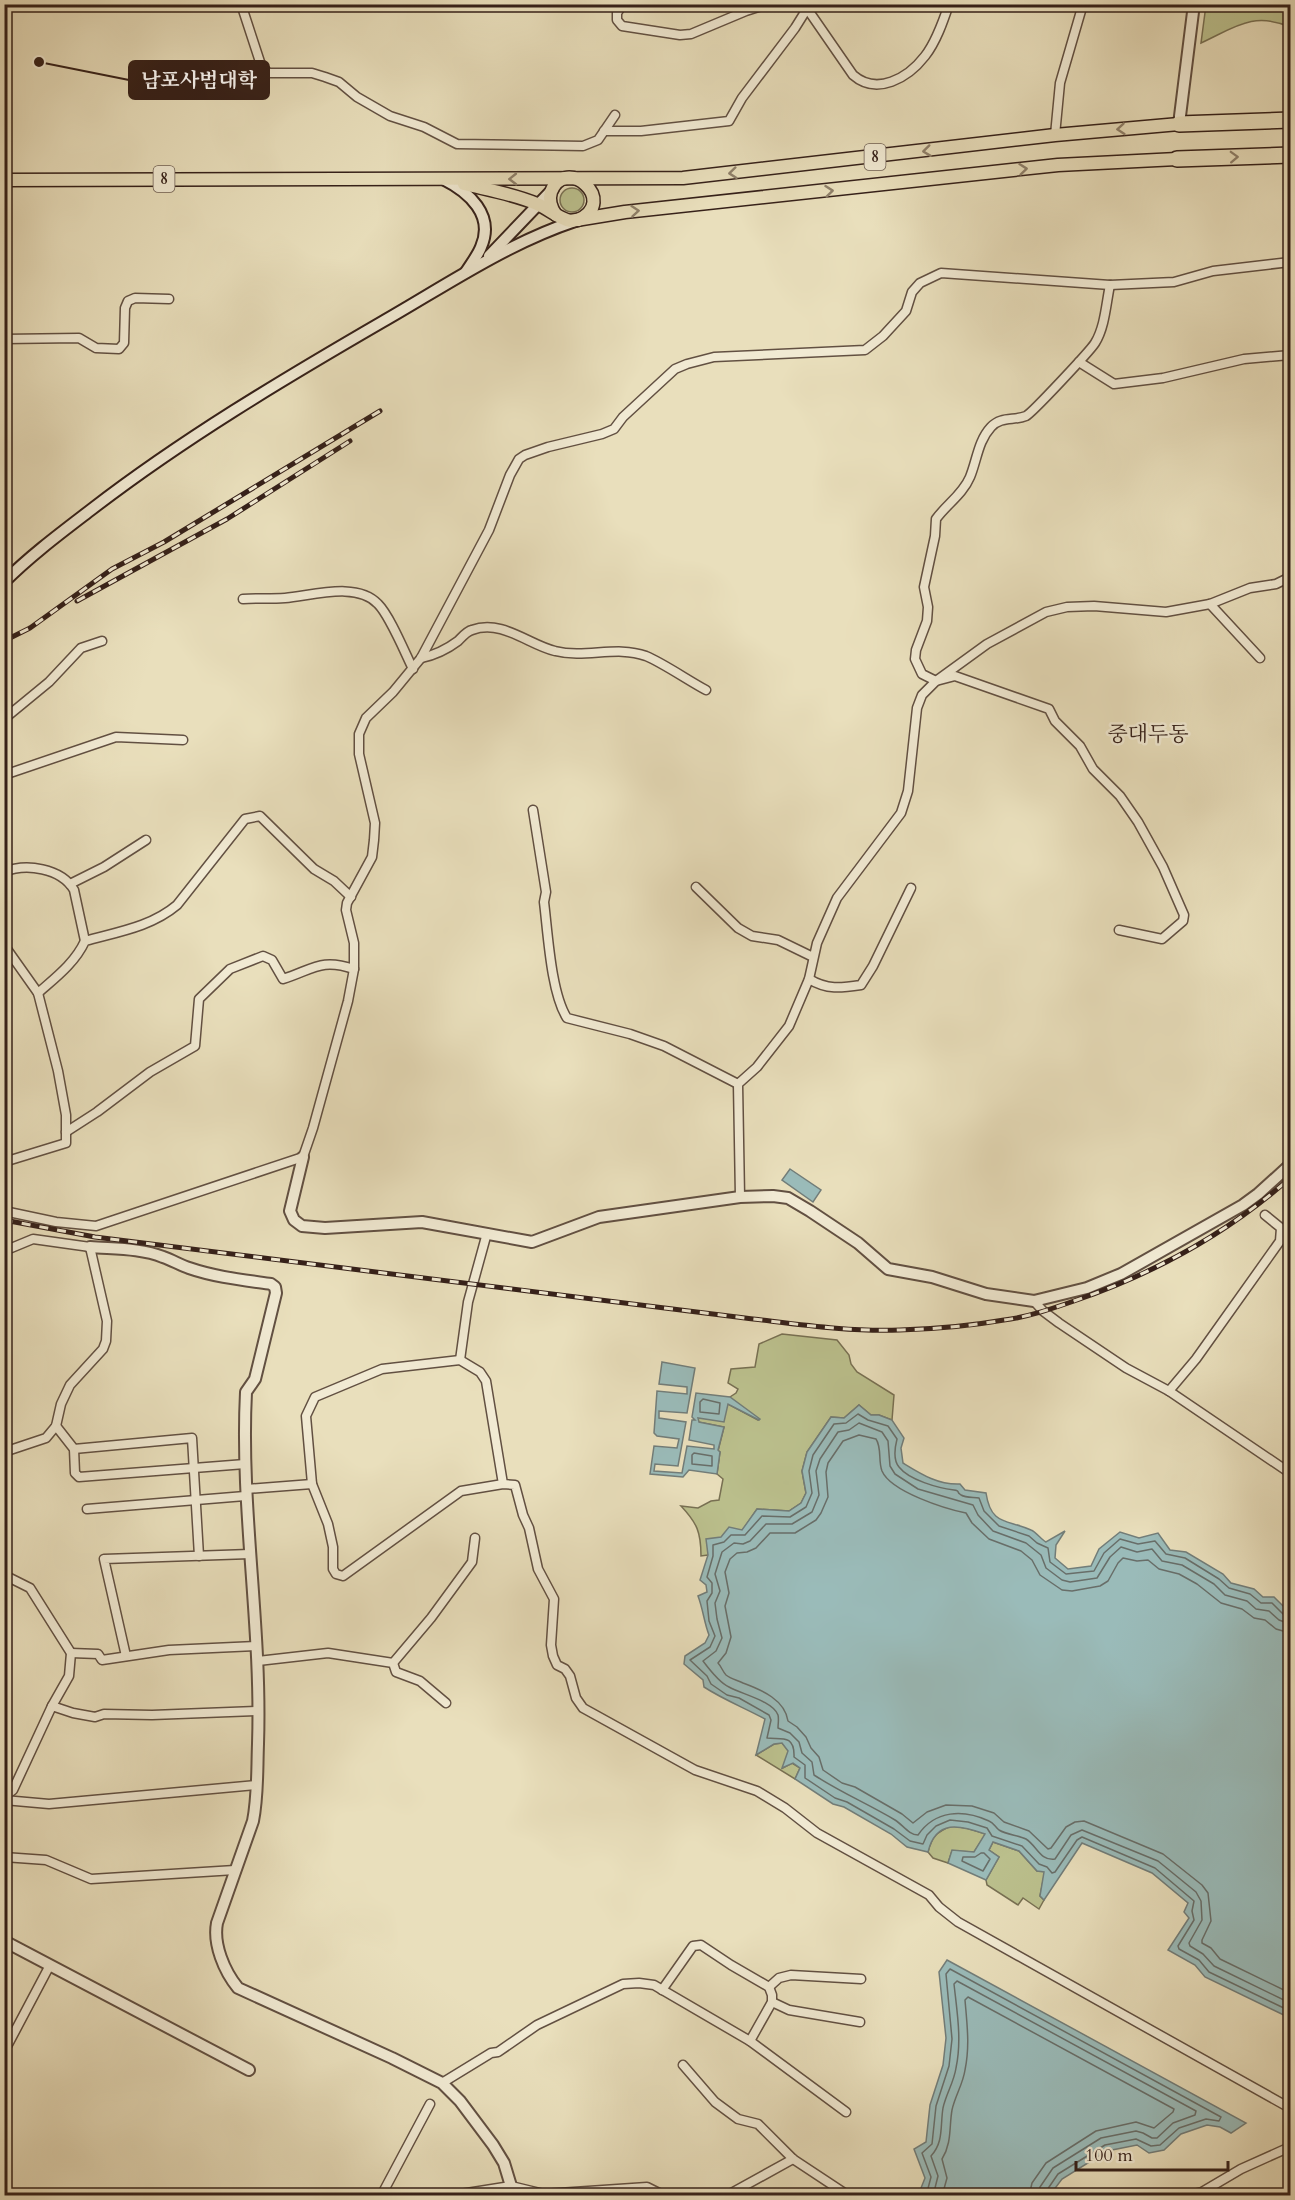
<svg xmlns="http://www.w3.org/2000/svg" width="1295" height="2200" font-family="Cardo,'Noto Serif KR',serif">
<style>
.green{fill:#bbc08d;stroke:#787053;stroke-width:1.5}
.water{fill:#9abbb9;stroke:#727d79;stroke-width:1.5}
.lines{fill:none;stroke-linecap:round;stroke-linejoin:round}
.shore{stroke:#686e69;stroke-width:1.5}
.minor-casing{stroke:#625042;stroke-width:11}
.tertiary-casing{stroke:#625042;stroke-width:14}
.secondary-casing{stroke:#352019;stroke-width:14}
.primary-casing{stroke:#352019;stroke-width:15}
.motorway-casing{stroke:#352019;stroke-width:18}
.minor{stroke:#f1ead3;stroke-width:8}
.tertiary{stroke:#f1ead3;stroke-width:10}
.secondary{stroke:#f1ead3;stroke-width:10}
.primary{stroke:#e9dfbc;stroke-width:12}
.motorway{stroke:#e9dfbc;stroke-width:15}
.rail-casing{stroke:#352019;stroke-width:5}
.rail{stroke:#f1ead3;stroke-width:3;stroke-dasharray:9;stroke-linecap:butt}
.oneway{stroke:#8f806a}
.labels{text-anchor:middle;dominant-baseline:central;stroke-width:5;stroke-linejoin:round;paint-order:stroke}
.shield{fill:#f1ead3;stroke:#6d5d51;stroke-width:1.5}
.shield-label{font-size:16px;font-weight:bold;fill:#352019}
.quarter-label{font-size:21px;fill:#352019;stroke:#f1ead3}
.leader{fill:none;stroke:#352019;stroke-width:2}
.callout-dot{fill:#352019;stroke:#f1ead3;stroke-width:2}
.callout{fill:#352019;stroke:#352019;stroke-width:2}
.callout-label{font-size:20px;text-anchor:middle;font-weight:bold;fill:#fff}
</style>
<rect width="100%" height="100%" fill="#e9dfbc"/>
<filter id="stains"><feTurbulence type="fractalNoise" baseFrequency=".00333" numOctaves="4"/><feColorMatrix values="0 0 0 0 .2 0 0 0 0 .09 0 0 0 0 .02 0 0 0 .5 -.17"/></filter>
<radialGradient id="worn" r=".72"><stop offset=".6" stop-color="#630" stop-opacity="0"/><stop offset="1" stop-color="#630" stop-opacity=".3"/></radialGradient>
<g class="green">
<path d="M1206,5H1290V27C1253,11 1234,28 1201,43Z"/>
<circle cx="572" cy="200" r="12"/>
<path d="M782,1334L837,1340L849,1355L851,1364L857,1372L894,1395L892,1420L879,1415H871L859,1405L844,1418L831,1417L807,1452L802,1471L806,1493L801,1503L789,1511L757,1509L742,1531L708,1555L701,1556C701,1532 697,1523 681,1506L698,1508L711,1501L719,1500L723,1479L717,1474L720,1452L718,1451L724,1427L698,1422V1418L728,1404L758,1420L759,1419L731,1400L730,1397L736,1393L738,1389L728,1383L731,1369L755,1367L759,1344Z"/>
<polygon points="782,1743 789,1751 783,1768 792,1763 800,1768 795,1779 756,1755 774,1744"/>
<path d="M951,1826L966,1828L986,1834L974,1852L952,1851L948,1863L933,1858L928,1852C932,1836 937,1832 951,1826Z"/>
<polygon points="993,1842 1019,1851 1037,1871 1045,1871 1040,1896 1044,1900 1039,1909 1023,1898 1018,1905 987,1885 986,1880 999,1857 989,1850"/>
</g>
<g class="water">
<polygon points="790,1169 821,1190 813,1202 782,1180"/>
<polygon points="662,1362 695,1368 687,1413 659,1411 659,1418 686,1422 678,1466 655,1464 654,1471 682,1473 687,1446 714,1449 714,1445 689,1440 692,1420 695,1420 692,1417 696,1393 730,1397 760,1419 759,1420 728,1404 724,1422 698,1418 699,1422 724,1427 718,1450 720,1452 717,1474 689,1470 683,1477 650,1474 654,1446 677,1448 679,1439 657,1436 654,1433 657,1391 687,1394 687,1387 659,1384"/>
<path d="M859,1405L871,1415H879L892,1420L904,1438L901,1448L903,1463C921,1474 938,1485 960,1484L965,1490L986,1493C991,1526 1007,1519 1031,1530C1036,1532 1041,1539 1046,1542L1065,1531L1056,1545L1055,1558L1068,1569L1091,1566L1099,1549L1120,1532L1139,1538L1158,1533L1170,1550L1186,1552L1223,1574L1231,1583L1254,1589L1263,1597H1274L1286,1609L1290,1611V2018L1205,1977L1195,1965L1168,1950L1189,1918L1184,1912L1188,1903L1152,1873L1082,1843L1044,1900L1040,1896L1044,1872L1037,1871L1019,1851L993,1842L989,1850L999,1857L986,1880L948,1863L952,1850L974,1852L985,1834C960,1825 936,1819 928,1852L907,1847L891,1834L844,1807L833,1804L795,1779L800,1768L793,1763L782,1768L788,1751L782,1743L774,1744L756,1755L765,1719C745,1708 724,1700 704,1687L703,1680L684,1664L685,1656L705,1643L709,1635C704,1622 703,1609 698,1596L707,1592L706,1585L700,1580L708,1555L706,1539L721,1537L729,1527L742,1530L757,1509L789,1511L801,1503L806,1493L802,1471L807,1452L831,1417L844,1418Z"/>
<polygon points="947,1960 1246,2123 1231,2133 1220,2127 1207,2125 1181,2134 1164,2150 1149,2153 1137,2145 1107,2151 1062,2179 1050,2195 921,2195 919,2193 925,2178 914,2149 926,2142 930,2105 943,2065 946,2038 939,1972"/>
</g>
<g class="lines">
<g class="shore">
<polygon points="703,1399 720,1403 719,1414 700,1412 700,1402"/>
<polygon points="694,1453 712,1456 712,1466 692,1464 692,1455"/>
<path d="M1290,1616L1283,1614L1272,1603H1261L1250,1594L1229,1588L1219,1579L1185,1558L1166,1554L1155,1541L1138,1544L1120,1539L1104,1553L1094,1571L1066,1574L1050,1562L1048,1548L1037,1543L1029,1536L999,1526L984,1511L979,1498C974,1497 966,1498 961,1495C955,1491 961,1491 954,1490C938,1488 909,1480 899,1467C893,1460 895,1447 897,1439L888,1426L868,1420L858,1414L846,1423L834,1424L813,1455L809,1471L812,1493L806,1507L790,1517L762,1516L745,1535H731L724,1542L713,1545V1556L707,1577L712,1583V1593L707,1601L709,1621L715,1636L710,1647L690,1660L707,1676L711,1684L727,1695L739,1698L769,1715L771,1720L767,1738C779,1740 795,1733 794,1757L805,1765V1778L835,1798L847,1802L894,1829L910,1841L923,1844L927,1835L936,1826L950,1820L968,1822L987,1828L992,1836L1022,1846L1039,1864L1047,1867L1052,1873L1055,1872L1077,1840L1082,1837L1155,1868L1194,1901L1192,1911L1194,1920L1178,1946L1179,1949L1199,1960L1209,1972L1290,2011"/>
<path d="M1290,1624L1279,1620L1269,1611L1256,1609L1247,1601L1225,1595L1214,1584L1182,1565L1162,1561L1152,1549L1137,1552L1121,1547L1110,1557L1097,1578L1070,1582L1062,1580L1046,1568L1041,1555L1026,1543L993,1531L978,1515L973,1505L918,1489L895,1474L890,1466L888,1441L882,1432L859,1423L849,1430L838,1432L820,1459L816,1471L819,1495L812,1512L792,1524H766L750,1541L743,1544L734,1543L722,1552L715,1574L720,1591L715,1603L717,1619L722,1638L716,1651L703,1661C709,1669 720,1683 729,1687C741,1694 773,1701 778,1715C779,1719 778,1724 778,1728L790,1733L799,1742L802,1753L812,1762L814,1775C840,1792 868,1804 895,1820C903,1825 909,1835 918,1835C935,1810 963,1809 989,1821C994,1823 995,1827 999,1830C1007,1835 1018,1835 1026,1839C1037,1846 1040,1861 1055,1859L1071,1835L1082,1830L1158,1861L1196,1892L1201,1901L1202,1920L1189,1943L1190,1946L1203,1954L1214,1966L1290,2003"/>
<path d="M1290,1633L1276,1629L1265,1620L1254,1618L1242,1609L1221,1603L1197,1584L1179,1574L1159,1569L1148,1560L1137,1561L1123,1558L1118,1563L1108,1581L1100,1586L1072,1591L1062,1590L1040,1575L1032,1560L1021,1551L989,1539L972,1523L966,1513C946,1509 891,1492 882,1471C878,1461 882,1448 876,1439L859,1435L843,1441L828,1463L826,1472L828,1497L821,1513L816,1520L795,1533H770L756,1548L747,1552L737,1553L730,1559L725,1572L729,1593L725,1606L731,1637L726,1653L718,1663C721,1666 723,1672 726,1675C731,1679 737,1680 743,1683C762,1690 785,1700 788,1721L797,1727L806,1737L811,1748L819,1757L823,1770L842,1783L855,1787L902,1814L913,1823L927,1812L946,1805L972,1806L994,1813L1004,1822L1029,1831L1048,1849L1051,1848L1066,1827L1075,1822L1084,1821L1163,1854L1202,1885L1208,1893L1211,1921L1202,1940V1943L1211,1948L1220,1959L1290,1993"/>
<polygon points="981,1853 984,1853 990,1859 983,1871 962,1861 963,1857 975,1857"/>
<polyline points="926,2196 931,2177 922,2153 932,2144 936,2106 949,2066 952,2039 946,1974 950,1969 1221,2117 1219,2121 1206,2119 1179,2128 1160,2145 1151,2146 1136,2139 1105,2145 1058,2174 1047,2190 1046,2196"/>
<path d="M933,2196L938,2176L931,2156C944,2142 940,2126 943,2108C946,2094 954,2082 956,2068C962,2040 957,2012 954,1984L957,1981L1196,2111L1195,2115L1173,2123L1157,2138H1152L1143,2133L1136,2131L1101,2138L1053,2168L1040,2187L1038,2196"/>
<path d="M942,2196L947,2178L942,2159C952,2143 949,2127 952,2110C955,2096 963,2084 965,2070C970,2046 967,2024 965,2000L968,1997L1174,2109L1173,2112L1154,2128L1136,2122L1096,2131L1046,2163L1032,2183L1029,2196"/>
</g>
<g class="minor-casing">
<g id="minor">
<polyline points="239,4 243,10 262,68 269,73 312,73 325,77 339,82 357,97 390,116 424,127 457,144 583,146 598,140 615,115"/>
<polyline points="623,4 617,13 617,20 622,26 680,35 691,34 746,11 768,4"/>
<path d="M806,7L853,75C877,96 908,78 925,56C936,42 943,22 949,4"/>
<polyline points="604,131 641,131 729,121 742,98 795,28 810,4"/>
<polyline points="1055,135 1060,83 1083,4"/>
<path d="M1110,285C1106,304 1105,327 1095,343C1090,351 1032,413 1026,416C1014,421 1001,416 991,427C978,441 977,460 970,477C963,494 946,505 936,519L935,536L924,587L928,607L927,621L916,650L915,659L922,674L936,681L955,676L1049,709L1055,721L1080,746L1093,769L1120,796L1138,822L1163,867L1184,915L1183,921L1162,939L1119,930"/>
<polyline points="4,339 79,338 96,348 119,349 124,343 125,308 128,301 135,298 169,299"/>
<polyline points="1079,362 1114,384 1163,378 1244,359 1290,355"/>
<path d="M243,599C257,598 271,599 285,598C311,596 357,581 378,604C390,616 405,653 413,669"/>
<polyline points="1210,604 1260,658"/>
<path d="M421,658C436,655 446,650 458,641C462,637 467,631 472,630C502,619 529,645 555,651C586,659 616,645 646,656C663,663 689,681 706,690"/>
<polyline points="4,719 49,682 81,648 102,641"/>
<polyline points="4,775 116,737 183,740"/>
<path d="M533,810L546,892L544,902C548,934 551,993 567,1018L630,1034L664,1046L738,1084"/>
<path d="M4,872C26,863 61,868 74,890L85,941"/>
<polyline points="70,884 104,867 146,840"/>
<polyline points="696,887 738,928 752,936 778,940 813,957"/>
<polyline points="4,945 38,993 58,1071 66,1115 66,1143 4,1162"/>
<path d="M809,979C827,990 841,988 861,985L873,966L911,888"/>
<path d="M38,993C55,978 75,963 85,941C117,932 151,927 177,905L245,819L260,816L314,869L334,881L351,897"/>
<path d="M66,1132L97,1112L150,1072L195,1046L199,999L230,969L263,956L272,960L283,979C314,969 321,958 354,969"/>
<polyline points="740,1197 738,1084 757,1067 789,1026 809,979 817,943 837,898 901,813 908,791 917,708 922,695 936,681 987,644 1046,612 1067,607 1094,606 1166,612 1210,604 1250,588 1276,584 1290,577"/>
<polyline points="4,1211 56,1222 96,1226 303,1157 313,1128 348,1001 354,969 354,943 346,910 347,903 372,857 374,840 375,823 359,754 359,734 366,718 393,692 421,658 489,530 510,475 519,459 525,455 548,447 602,434 614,429 623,417 675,369 687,364 714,357 865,350 883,336 906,311 912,292 920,283 941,273 1110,285 1174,282 1213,271 1290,262"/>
<polyline points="4,1251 33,1239 90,1247 107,1321 106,1341 103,1349 70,1385 61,1404 56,1426 46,1438 4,1452"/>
<polyline points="1034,1301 1043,1311 1059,1323 1126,1368 1169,1391 1290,1473"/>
<polyline points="460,1360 468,1302 487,1233"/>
<polyline points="1169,1391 1196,1359 1280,1241 1281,1228 1265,1215"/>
<polyline points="56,1426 74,1449 75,1473 79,1477 245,1464"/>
<polyline points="74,1449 192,1438 199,1556"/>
<polyline points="503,1484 461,1491 343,1576 336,1574 333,1569 333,1547 328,1524 312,1484 306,1416 315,1397 382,1369 460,1360 480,1372 486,1381 503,1484 515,1485 523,1515 529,1528 538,1569 554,1599 551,1645 553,1656 557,1665 565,1669 570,1676 576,1698 583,1708 695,1770 757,1791 785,1808 817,1833 929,1895 939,1907 958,1922 1290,2108"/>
<polyline points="246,1489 312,1484"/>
<polyline points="87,1509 245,1496"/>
<polyline points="4,1575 30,1588 71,1653 69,1676 52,1706 13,1790 4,1797"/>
<polyline points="71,1653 98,1654 102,1660 169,1650 256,1646"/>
<polyline points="126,1656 104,1559 250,1554"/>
<polyline points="258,1661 328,1653 393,1663 396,1672 420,1681 446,1703"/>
<polyline points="393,1663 431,1618 472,1562 475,1538"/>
<polyline points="52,1706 73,1713 95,1717 104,1714 152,1715 259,1711"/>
<polyline points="4,1800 49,1804 257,1785"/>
<polyline points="4,1857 46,1860 91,1879 235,1870"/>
<polyline points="769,1987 779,1978 791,1975 861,1979"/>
<polyline points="662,1990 693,1946 701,1945 731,1965 769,1987 772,1995 772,2002 750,2041"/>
<polyline points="772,2002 789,2010 860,2022"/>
<polyline points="4,2052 50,1965"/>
<polyline points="683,2065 715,2102 738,2119 758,2124 793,2159 849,2196"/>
<polyline points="442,2083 491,2053 498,2052 537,2025 623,1984 639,1983 654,1985 750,2041 846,2112"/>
<polyline points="381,2196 430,2104"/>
<polyline points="448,2196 511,2186 544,2194 647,2187 665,2196"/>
<polyline points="726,2196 793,2159"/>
<polyline points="1185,2196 1202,2192 1241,2169 1290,2147"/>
</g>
</g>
<g class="tertiary-casing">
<g id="tertiary">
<polyline points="1179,124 1194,4"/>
<polyline points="303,1157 290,1211 294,1220 302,1226 325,1228 422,1222 532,1242 599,1217 740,1197 773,1196 788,1198 810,1211 858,1243 888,1269 932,1277 986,1294 1034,1301 1087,1288 1121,1274 1243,1205 1258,1194 1290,1165"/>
<path d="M90,1247C113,1249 141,1248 163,1257C172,1260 180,1265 189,1268C215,1277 243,1280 271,1284L275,1287L276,1293L255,1379L246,1392C240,1509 262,1626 258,1744C257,1770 258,1796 253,1821L217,1923C213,1944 224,1971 238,1988L392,2058L442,2083L460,2101L493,2145L504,2163L511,2186"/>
<polyline points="4,1941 249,2070"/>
</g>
</g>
<g class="secondary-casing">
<g id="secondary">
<path d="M443,179C469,192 495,215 481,247C478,255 471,264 466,272"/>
<polyline points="489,256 553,189"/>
<path d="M4,582C31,555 62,532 92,509C183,439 282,380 382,322C445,286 506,244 575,221"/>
</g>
</g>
<g class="primary-casing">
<g id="primary">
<polyline points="4,180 683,178 1055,135 1179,124"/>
<path d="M464,184C489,190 514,194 537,204C549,209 558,218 570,221L625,212L1058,165L1177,159"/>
<path d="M556,215C551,208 548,201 551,192C565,154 620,201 578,220"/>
</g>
</g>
<g class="motorway-casing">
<g id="motorway">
<polyline points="1179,124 1290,120"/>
<polyline points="1177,159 1290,155"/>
</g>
</g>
<use href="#minor" class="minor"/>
<use href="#tertiary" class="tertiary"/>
<use href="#secondary" class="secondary"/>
<use href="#primary" class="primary"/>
<use href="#motorway" class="motorway"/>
<g class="rail-casing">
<g id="rail">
<polyline points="77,601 227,519 350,441"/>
<polyline points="4,641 30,628 112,569 164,542 380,411"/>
<path d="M4,1220L95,1237L745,1318C797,1324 848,1332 900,1330C934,1329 970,1326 1004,1320C1028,1317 1051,1309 1074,1301C1153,1274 1228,1233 1290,1178"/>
</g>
</g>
<use href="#rail" class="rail"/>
</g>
<defs><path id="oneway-chevron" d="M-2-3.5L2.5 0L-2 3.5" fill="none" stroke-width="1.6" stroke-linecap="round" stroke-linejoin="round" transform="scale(1.5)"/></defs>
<g class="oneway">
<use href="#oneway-chevron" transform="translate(1121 129) rotate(175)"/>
<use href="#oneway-chevron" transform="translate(927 151) rotate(173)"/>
<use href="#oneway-chevron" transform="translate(1234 157) rotate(-2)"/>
<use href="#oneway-chevron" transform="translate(1023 169) rotate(-6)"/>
<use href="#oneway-chevron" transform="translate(733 173) rotate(174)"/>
<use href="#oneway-chevron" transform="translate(513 179) rotate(179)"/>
<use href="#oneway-chevron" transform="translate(829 191) rotate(-6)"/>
<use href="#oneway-chevron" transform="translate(635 211) rotate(-5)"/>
</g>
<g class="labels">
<g class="shield">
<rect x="864.5" y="144" width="21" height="26" rx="4.5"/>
<rect x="153.5" y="166" width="21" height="26" rx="4.5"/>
</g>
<g class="shield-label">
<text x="875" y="157">8</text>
<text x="164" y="179">8</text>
</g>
<g class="quarter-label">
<text x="1148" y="734">중대두동</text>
</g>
</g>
<path class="leader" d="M39 62L129 80"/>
<circle class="callout-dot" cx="39" cy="62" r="6"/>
<rect class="callout" x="129" y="61" width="140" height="38" rx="6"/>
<g class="callout-label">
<text x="199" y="87">남포사범대학</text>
</g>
<rect width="1295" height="2200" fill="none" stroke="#e9dfbc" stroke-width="24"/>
<rect x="6" y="6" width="1283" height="2188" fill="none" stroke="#352019" stroke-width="3"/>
<rect x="12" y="12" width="1271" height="2176" fill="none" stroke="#352019" stroke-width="1.5"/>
<path d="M1076 2161v9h152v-9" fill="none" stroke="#352019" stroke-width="3"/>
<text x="1085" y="2161" font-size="18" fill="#352019" stroke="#f1ead3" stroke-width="4.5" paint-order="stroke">100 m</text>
<rect width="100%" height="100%" filter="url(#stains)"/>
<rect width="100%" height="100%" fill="url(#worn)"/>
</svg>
